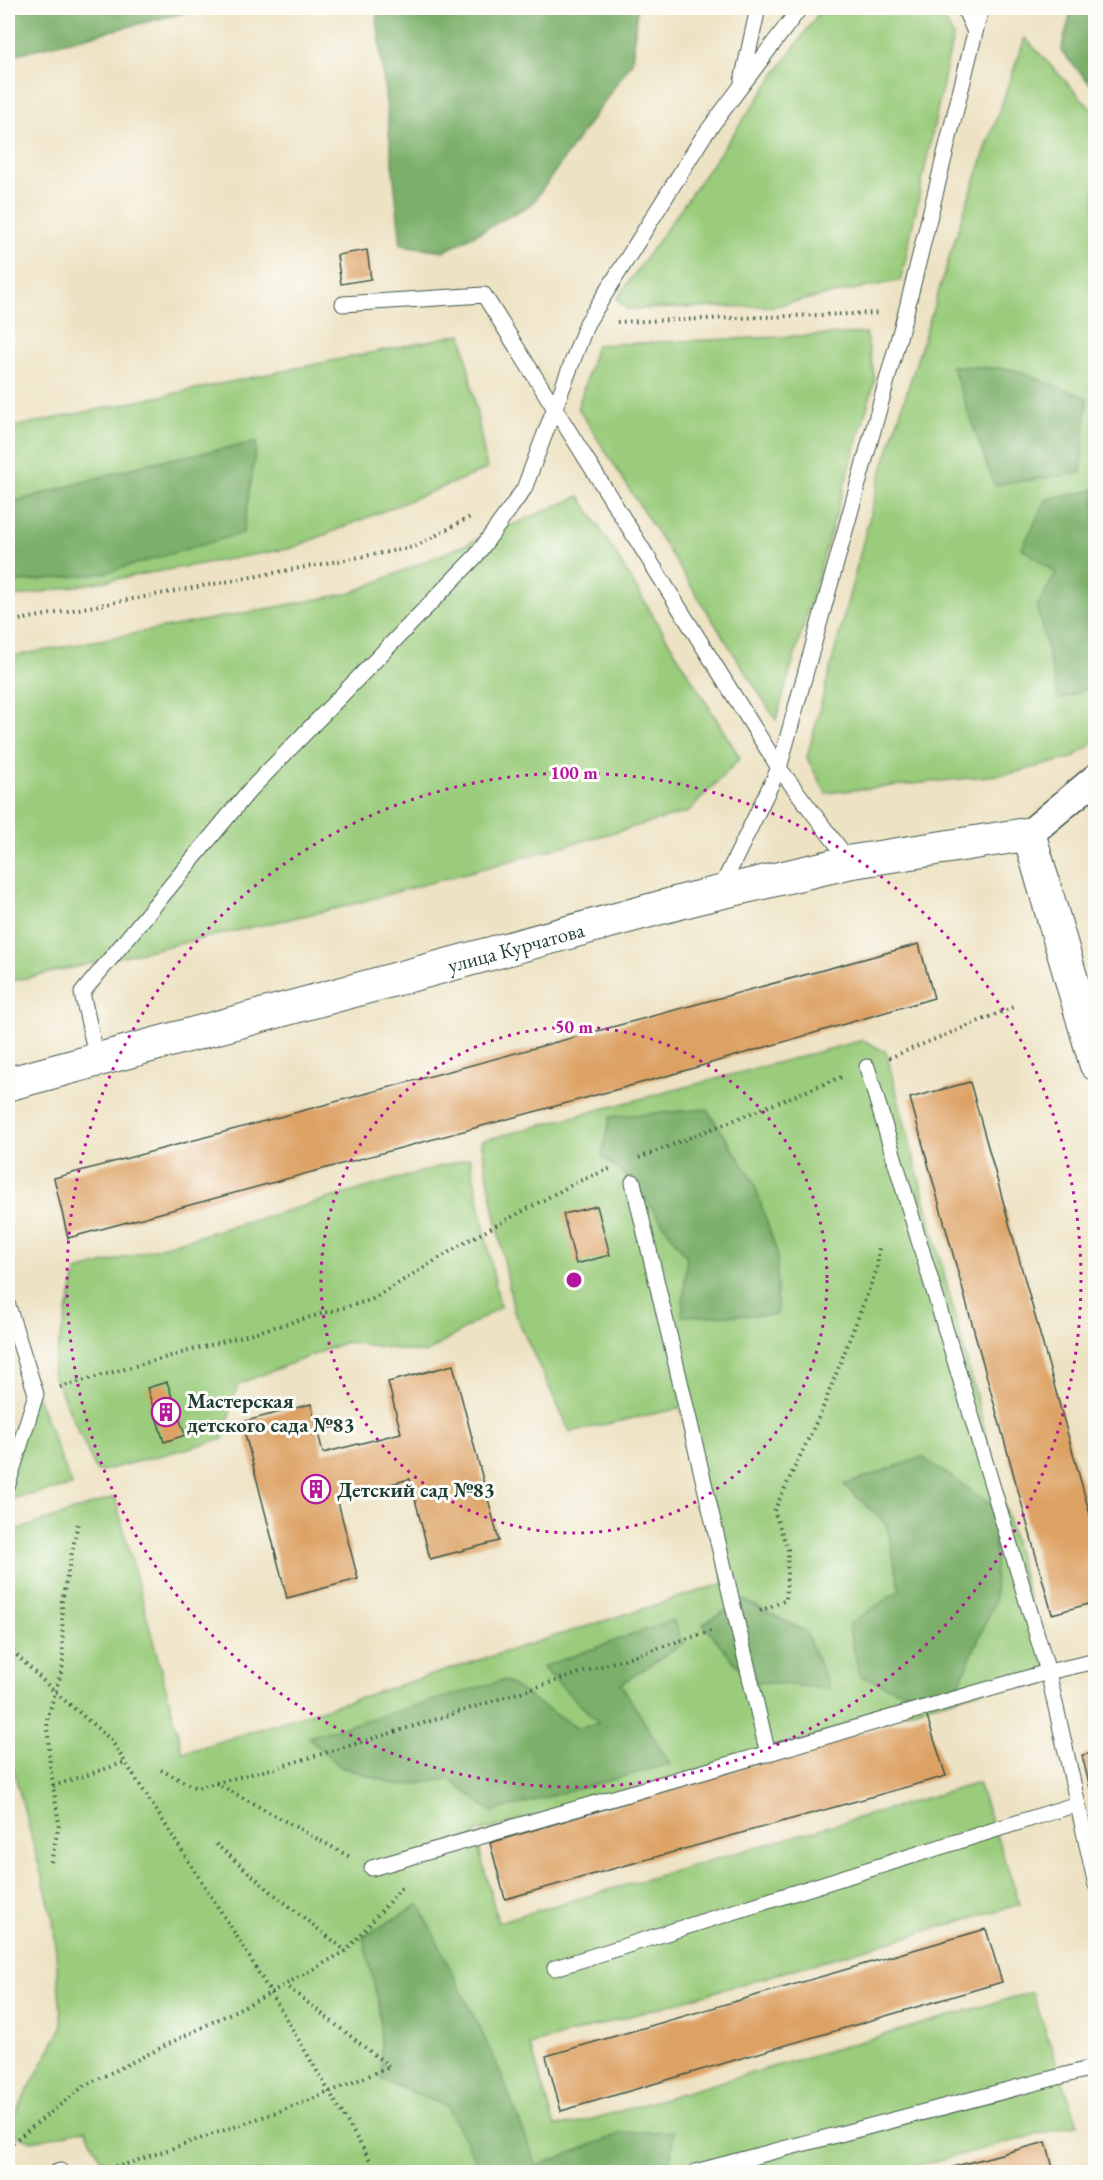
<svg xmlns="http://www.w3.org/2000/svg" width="1103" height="2180" font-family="'EB Garamond',serif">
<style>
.green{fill:#9acc7b;stroke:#5c8458;stroke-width:1.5}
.forest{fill:#7bb06b;stroke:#4d7650;stroke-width:1.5}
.building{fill:#dda163}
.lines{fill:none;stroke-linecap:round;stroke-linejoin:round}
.service-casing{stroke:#3e5649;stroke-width:17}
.minor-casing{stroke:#3e5649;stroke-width:31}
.tertiary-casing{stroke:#3e5649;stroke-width:35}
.path{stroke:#3e5649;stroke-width:4;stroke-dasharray:1.5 4.5;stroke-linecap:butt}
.service{stroke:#fff;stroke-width:15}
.minor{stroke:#fff;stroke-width:28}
.tertiary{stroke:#fff;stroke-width:33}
.ring{fill:none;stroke:#b5179e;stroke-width:3;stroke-dasharray:3 6}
.labels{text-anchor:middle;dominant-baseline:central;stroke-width:6;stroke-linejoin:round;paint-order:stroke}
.street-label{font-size:21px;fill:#1f3d34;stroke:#fdfcf7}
.poi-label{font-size:21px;font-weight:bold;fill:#1f3d34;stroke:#fdfcf7;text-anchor:start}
.centre{fill:#b5179e;stroke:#fdfcf7;stroke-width:3}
.ring-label{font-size:18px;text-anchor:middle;font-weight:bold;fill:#b5179e;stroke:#fdfcf7;stroke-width:6;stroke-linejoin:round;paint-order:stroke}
</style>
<rect width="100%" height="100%" fill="#fdfcf7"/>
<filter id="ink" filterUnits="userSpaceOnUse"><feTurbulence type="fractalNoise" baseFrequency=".0167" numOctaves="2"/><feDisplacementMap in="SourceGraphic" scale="12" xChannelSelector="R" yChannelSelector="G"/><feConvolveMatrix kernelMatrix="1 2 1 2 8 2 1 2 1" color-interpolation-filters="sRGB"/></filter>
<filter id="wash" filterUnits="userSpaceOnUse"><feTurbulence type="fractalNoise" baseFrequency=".008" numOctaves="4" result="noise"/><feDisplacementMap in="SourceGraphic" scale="24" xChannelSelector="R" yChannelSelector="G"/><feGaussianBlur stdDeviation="1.35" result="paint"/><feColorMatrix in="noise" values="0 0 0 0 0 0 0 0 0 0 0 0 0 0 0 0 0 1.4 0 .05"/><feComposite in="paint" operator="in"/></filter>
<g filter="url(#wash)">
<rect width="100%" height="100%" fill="#ede2c3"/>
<g class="green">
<polygon points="822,8 939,8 953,36 901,280 774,306 627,309 617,299"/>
<polygon points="1025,38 1095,113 1095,742 1072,758 1008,774 826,793 807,758 880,477 962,217"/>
<polygon points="866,333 875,380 776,720 578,408 596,345"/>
<polygon points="462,334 487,469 292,548 8,598 8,428"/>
<polygon points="580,496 740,758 688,812 338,908 8,982 8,657 351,593"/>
<polygon points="863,1040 886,1052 1048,1672 475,1833 498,1922 978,1783 1020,1904 530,2045 555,2126 575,2124 1032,1992 1078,2124 894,2172 107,2172 86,2129 33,2141 8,2133 8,2127 62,2027 53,1918 8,1749 8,1533 115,1497 183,1753 725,1583 681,1408 570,1432 514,1312 481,1141"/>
<polygon points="470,1158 500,1307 426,1353 346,1342 238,1384 223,1439 97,1472 52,1372 77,1271"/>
<polygon points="36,1394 72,1486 8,1499 8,1440"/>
</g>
<g class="forest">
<polygon points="8,8 204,8 8,56"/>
<polygon points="376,8 637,8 632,62 532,204 445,251 401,245"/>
<polygon points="1072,8 1095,8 1095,89 1061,51"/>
<polygon points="952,366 1012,369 1087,398 1081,473 994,485"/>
<polygon points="257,442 243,533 104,573 11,583 8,581 8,507 10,503 150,463"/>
<polygon points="1095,490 1095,685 1059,700 1037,607 1056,573 1022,548 1047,499"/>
<polygon points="707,1109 753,1180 777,1253 777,1315 682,1316 687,1257 633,1182 602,1156 610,1117"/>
<polygon points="922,1457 995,1507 995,1601 958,1686 905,1693 860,1676 848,1625 900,1590 887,1525 844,1485"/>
<polygon points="744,1600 805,1631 830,1689 750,1681 703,1624"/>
<polygon points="673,1620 683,1643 621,1684 670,1764 492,1812 449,1779 401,1786 341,1767 308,1737 504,1680 578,1729 599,1723 542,1667"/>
<polygon points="419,1904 496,2062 537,2166 622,2133 674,2131 669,2172 483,2172 446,2106 382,2080 379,2005 363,1937"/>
</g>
<g id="blocks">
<g class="building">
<polygon points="367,250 371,279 341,284 337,255"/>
<polygon points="919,944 934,998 663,1077 68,1238 54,1178"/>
<polygon points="970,1082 1096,1536 1096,1602 1052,1614 910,1098"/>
<polygon points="597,1206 610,1255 576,1264 563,1214"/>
<polygon points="453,1365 499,1541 430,1559 410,1479 337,1498 358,1579 287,1598 242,1422 311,1404 323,1453 401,1433 388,1382"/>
<polygon points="167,1382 185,1435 164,1442 147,1388"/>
<polygon points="926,1714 946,1776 505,1899 490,1843"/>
<polygon points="1096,1752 1096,1786 1090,1788 1082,1755"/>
<polygon points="986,1929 1002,1982 561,2111 546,2056"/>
<polygon points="1046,2142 1054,2172 934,2172"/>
</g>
</g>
</g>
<g filter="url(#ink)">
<use href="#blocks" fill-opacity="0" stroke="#3e5649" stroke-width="1.5"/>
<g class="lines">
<g class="service-casing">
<g id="service">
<polyline points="964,8 975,32"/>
<polyline points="742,81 758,8"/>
<polyline points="343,304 484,295 779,768 850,862"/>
<polyline points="720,890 779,768 906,312 981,8"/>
<polyline points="97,1059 82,993 249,791 476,556 524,489 587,323 703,137 800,8"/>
<polyline points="633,1182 768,1754"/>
<polyline points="8,1306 36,1394 8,1484"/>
<polyline points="1096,1661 1048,1672 1096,1885"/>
<polyline points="372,1868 1048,1672 867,1067"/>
<polyline points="555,1968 1077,1804"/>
<polyline points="57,2172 60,2171"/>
<polyline points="695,2172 1096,2067"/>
</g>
</g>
<g class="minor-casing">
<polyline id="minor" points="1029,834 1096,778"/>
</g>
<g class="tertiary-casing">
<g id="tertiary">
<path id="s1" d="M8,1084L696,898L850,862L1029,834L1096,1064"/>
</g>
</g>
<g class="path">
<polyline points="617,322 880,313"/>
<polyline points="8,622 414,547 472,516"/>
<polyline points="889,1058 1016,1006"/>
<polyline points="639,1158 844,1076"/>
<polyline points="60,1387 371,1300 467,1241 577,1182 612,1168"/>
<polyline points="760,1611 786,1600 788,1550 774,1511 822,1410 877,1269 879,1247"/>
<polyline points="8,1647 55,1692 111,1740 241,1943 377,2172"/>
<polyline points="161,1770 196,1788 275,1768 421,1724 714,1630"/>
<polyline points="216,1783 352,1858"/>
<polyline points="53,1786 126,1762"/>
<polyline points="216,1844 275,1895 346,1951"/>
<polyline points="51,1862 59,1824 50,1765 47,1720 63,1666 62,1601 78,1523"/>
<polyline points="8,2146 84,2086 259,1999 346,1951 403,1886"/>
<polyline points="85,2169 124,2165 300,2104 390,2067 285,1985"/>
</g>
<use href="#service" class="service"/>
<use href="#minor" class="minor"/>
<use href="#tertiary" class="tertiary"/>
</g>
</g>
<g class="ring">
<circle cx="574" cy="1280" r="253"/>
<circle cx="574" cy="1280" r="507"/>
</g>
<defs>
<g id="building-ring" transform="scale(1.5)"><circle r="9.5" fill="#fdfcf7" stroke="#b5179e" stroke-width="1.5"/><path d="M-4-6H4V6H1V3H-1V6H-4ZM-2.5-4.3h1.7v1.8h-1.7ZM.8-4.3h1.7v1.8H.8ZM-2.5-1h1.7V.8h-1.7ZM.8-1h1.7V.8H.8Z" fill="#b5179e"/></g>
</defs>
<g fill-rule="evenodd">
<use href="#building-ring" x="166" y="1412"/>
<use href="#building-ring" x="316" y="1489"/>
</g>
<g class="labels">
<g class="street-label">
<text stroke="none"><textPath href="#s1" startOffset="526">улица Курчатова</textPath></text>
</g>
<g class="poi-label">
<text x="187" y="1400">Мастерская<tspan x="187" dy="24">детского сада №83</tspan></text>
<text x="337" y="1489">Детский сад №83</text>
</g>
</g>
<circle cx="574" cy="1280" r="9" class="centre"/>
<g class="ring-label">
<text x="574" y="779">100 m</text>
<text x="574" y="1033">50 m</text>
</g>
<rect width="1103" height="2180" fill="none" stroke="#fdfcf7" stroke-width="30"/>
</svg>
